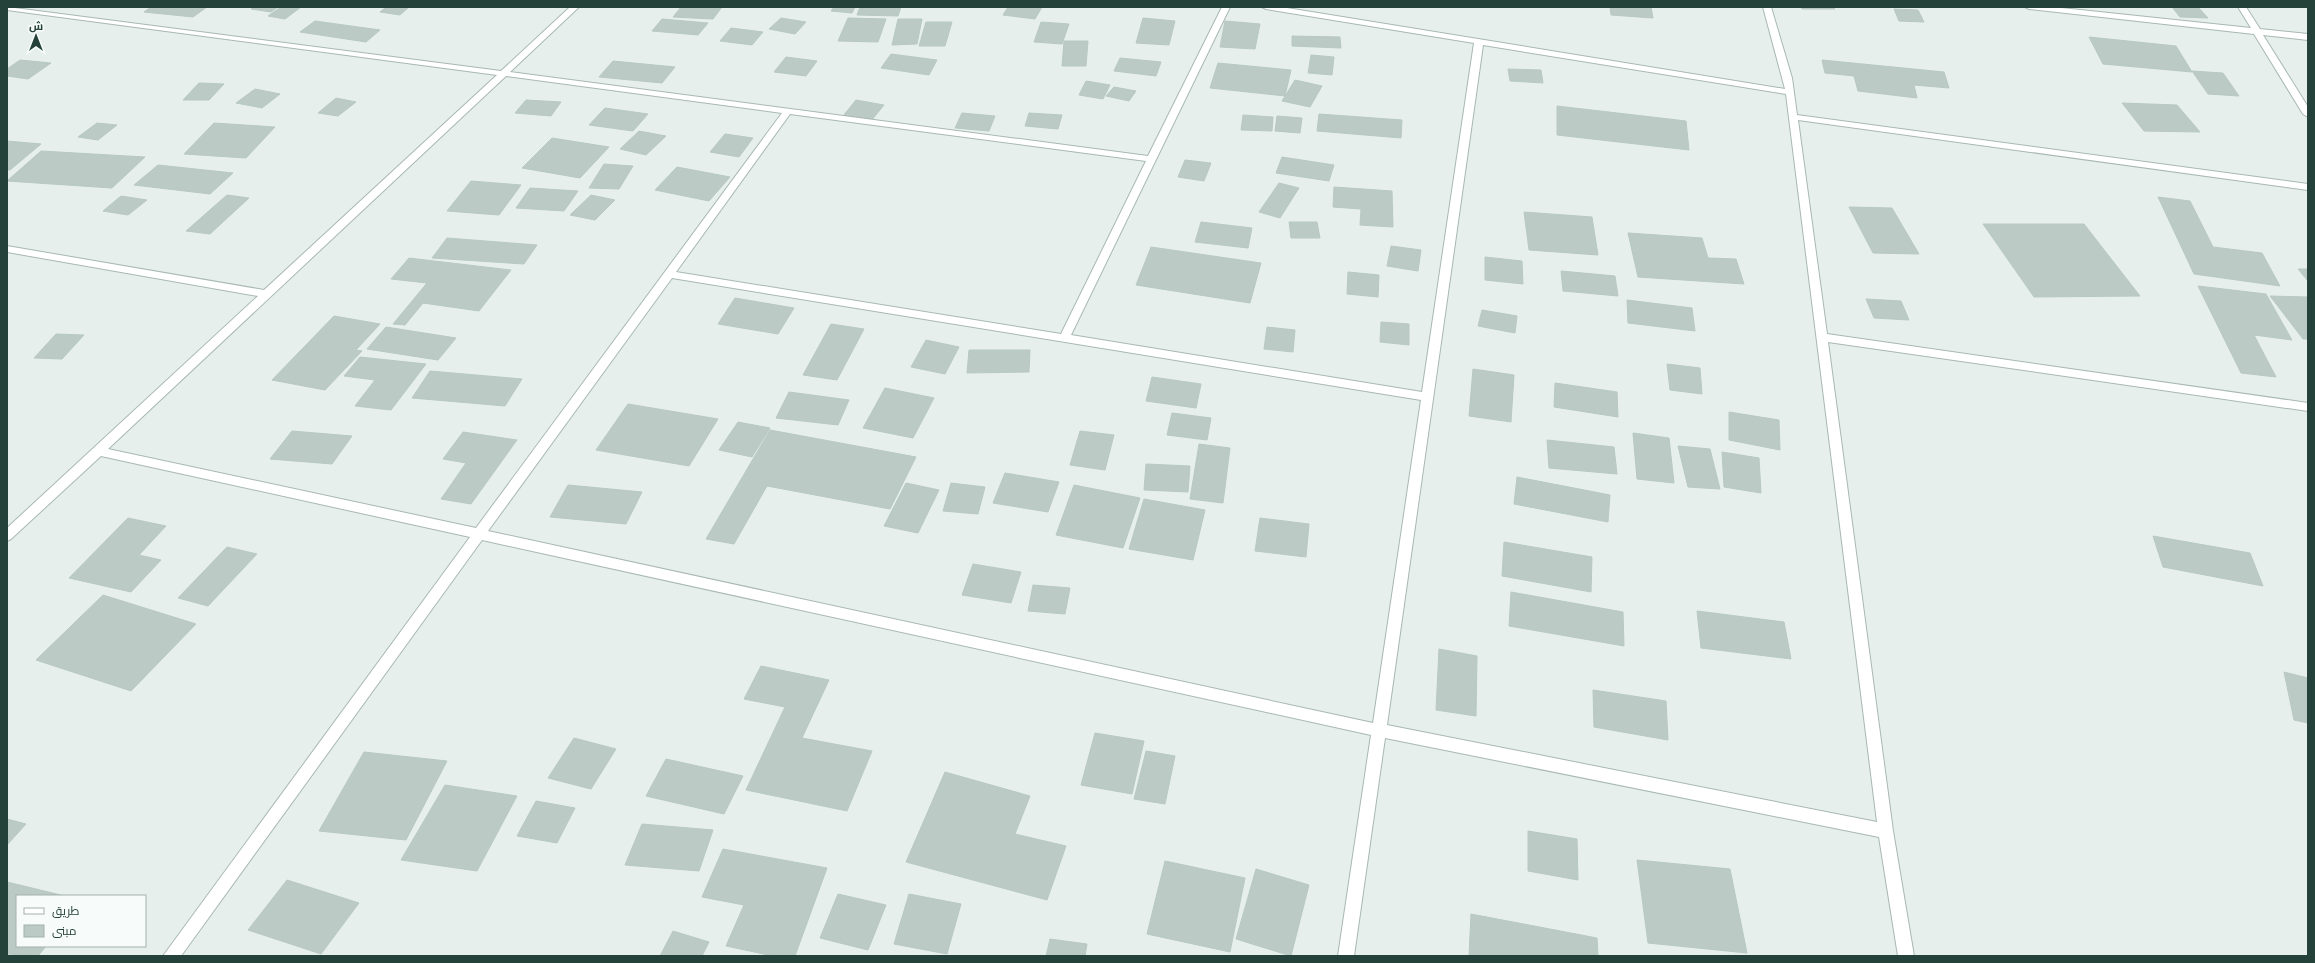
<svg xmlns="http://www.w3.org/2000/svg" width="2315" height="963" font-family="Signika,Cairo,sans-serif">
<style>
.building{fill:#bbcac4;stroke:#b8c9c2}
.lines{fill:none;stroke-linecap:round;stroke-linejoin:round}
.minor-casing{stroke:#a8b8b2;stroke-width:2}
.minor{fill:#fff;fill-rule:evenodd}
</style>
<rect width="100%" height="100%" fill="#e6efeb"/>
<g class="building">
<polygon points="151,7 207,7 193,17 144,12"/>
<polygon points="254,7 278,7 271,12 251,9"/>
<polygon points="281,7 301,7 285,19 268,16"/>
<polygon points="386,7 409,7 400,15 380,12"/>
<polygon points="681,7 722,7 713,19 673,17"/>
<polygon points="834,7 855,7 852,13 831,11"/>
<polygon points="860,7 901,7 898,16 857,15"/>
<polygon points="1008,7 1042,7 1035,19 1003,15"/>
<polygon points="1610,7 1651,7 1653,18 1611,15"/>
<polygon points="1801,7 1833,7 1835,9 1802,9"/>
<polygon points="2172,7 2198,7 2208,18 2180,17"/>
<polygon points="1894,9 1918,10 1924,22 1899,21"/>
<polygon points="781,18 806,22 795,34 769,29"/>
<polygon points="848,18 886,19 878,42 838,41"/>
<polygon points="1143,18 1175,21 1169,45 1136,43"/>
<polygon points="662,19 708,23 698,35 652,31"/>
<polygon points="898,19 922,19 917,44 892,45"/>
<polygon points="315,21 380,30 366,42 300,32"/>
<polygon points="1225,21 1260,24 1255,49 1220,47"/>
<polygon points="926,22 952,22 945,46 919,46"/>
<polygon points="1041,22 1069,24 1062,44 1034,42"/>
<polygon points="731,28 763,32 752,45 720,41"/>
<polygon points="1292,36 1340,37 1341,48 1292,46"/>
<polygon points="2089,37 2176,46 2192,72 2103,64"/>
<polygon points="1064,41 1088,41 1086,66 1062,66"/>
<polygon points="891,54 937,60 929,75 881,68"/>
<polygon points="1311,55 1334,57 1332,75 1308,73"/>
<polygon points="786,57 817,61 806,76 774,72"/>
<polygon points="1120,58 1161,62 1156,76 1114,71"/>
<polygon points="20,60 51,63 28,79 7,76 7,69"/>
<polygon points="1822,60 1944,72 1949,88 1914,85 1917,98 1858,91 1854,76 1825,73"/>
<polygon points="613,61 675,67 662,83 599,77"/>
<polygon points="1218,63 1291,70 1285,96 1210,88"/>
<polygon points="1508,69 1541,70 1543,83 1510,81"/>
<polygon points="2192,71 2223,73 2239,96 2208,94"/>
<polygon points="1295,80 1322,86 1310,107 1282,101"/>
<polygon points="1086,81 1110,85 1103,99 1079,95"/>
<polygon points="199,83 224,84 209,100 183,100"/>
<polygon points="1114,87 1136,91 1129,101 1106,96"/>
<polygon points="255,89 280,94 262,108 236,103"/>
<polygon points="336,98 356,102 338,116 318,113"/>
<polygon points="526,100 561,102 551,116 515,113"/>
<polygon points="856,100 884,105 871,121 843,116"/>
<polygon points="2122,103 2177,105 2200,132 2144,131"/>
<polygon points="1557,106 1686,121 1689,150 1557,135"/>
<polygon points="605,108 648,114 633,131 589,125"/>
<polygon points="962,113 995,116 989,131 955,128"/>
<polygon points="1029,113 1062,115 1058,129 1025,126"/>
<polygon points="1319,114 1402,120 1401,138 1317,131"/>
<polygon points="1243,115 1273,117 1272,131 1241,130"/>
<polygon points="1277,116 1302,118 1300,133 1275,131"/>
<polygon points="97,123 117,125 98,140 78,137"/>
<polygon points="214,123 275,127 246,158 184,154"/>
<polygon points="639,131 666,136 646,155 620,149"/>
<polygon points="725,134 753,138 739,157 710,152"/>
<polygon points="552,138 609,147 580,178 522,168"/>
<polygon points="7,141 41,144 10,170 7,170"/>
<polygon points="41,151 145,157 112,188 7,181"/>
<polygon points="1282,157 1334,165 1329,181 1276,173"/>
<polygon points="1185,160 1211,163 1204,181 1178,177"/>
<polygon points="604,164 633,166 619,189 589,188"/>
<polygon points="158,165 233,173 210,194 134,185"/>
<polygon points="677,167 730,177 709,201 655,190"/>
<polygon points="471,181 521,185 499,215 447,211"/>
<polygon points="1279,183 1299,188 1280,218 1259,212"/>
<polygon points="1334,187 1392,191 1393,227 1360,225 1361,209 1333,207"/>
<polygon points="530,188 578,191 564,211 516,208"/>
<polygon points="227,195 249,198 210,234 186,231"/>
<polygon points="591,195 615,200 595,220 570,215"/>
<polygon points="121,196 147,200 128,215 103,211"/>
<polygon points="2158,197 2190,201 2213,247 2262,253 2280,286 2194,274"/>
<polygon points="1849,207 1892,208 1919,254 1873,253"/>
<polygon points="1524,212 1592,217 1598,255 1529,250"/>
<polygon points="1201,222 1252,228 1248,248 1195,242"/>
<polygon points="1289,222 1317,222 1320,238 1291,238"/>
<polygon points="1983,224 2084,224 2140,296 2034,297"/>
<polygon points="1628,233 1702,238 1708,258 1736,259 1744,284 1638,277"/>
<polygon points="447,238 537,245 524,264 432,258"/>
<polygon points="1391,246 1421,250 1418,271 1387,266"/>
<polygon points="1151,247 1261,263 1250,303 1136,285"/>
<polygon points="1485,257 1522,261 1523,284 1485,280"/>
<polygon points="409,258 511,270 479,311 423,303 405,325 393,324 427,283 391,279"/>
<polygon points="2298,269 2308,269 2308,281"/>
<polygon points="1561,271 1615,276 1618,296 1563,291"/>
<polygon points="1348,272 1379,275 1378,297 1347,294"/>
<polygon points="2198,286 2266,294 2292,340 2254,335 2276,377 2241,373"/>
<polygon points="2270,296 2308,297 2308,339 2303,339"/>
<polygon points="735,298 794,308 778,334 718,324"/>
<polygon points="1866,299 1901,301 1909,320 1874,318"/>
<polygon points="1627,300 1692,308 1695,331 1628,323"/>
<polygon points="1482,310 1517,316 1515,333 1478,326"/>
<polygon points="334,316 380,324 356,350 362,351 325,390 272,380"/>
<polygon points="1381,322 1409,324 1409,345 1380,342"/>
<polygon points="831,324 864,329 837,380 803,375"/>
<polygon points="386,327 456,338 438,360 367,349"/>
<polygon points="1267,327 1295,330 1293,352 1264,349"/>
<polygon points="56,334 84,335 62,359 34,358"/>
<polygon points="926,340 959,347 945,374 911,367"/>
<polygon points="969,350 1030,350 1029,372 967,373"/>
<polygon points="360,357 426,364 391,410 355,406 375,380 344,376"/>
<polygon points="1667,364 1700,368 1702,394 1670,390"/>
<polygon points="1473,369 1514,375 1511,422 1469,416"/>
<polygon points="430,371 522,379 505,406 412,398"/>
<polygon points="1152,377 1201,384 1196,408 1146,401"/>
<polygon points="1555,383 1617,392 1618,417 1554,407"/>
<polygon points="885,388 934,398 913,438 863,428"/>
<polygon points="789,392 849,400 838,425 776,418"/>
<polygon points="628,404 718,419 689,466 596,450"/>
<polygon points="1729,412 1779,420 1780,450 1729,440"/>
<polygon points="1172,413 1211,418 1207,440 1167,435"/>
<polygon points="738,422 770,428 752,457 719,450"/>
<polygon points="770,430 916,457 890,509 767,486 734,544 706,539"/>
<polygon points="292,431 352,436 332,464 270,459"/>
<polygon points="1080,431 1114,435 1105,470 1070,465"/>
<polygon points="463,432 517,440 471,504 441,499 466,463 443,459"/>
<polygon points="1633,433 1669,438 1674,483 1637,479"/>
<polygon points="1547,440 1614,447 1617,474 1549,468"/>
<polygon points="1199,444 1230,448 1223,503 1190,499"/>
<polygon points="1678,446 1710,449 1720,489 1688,487"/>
<polygon points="1722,452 1759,458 1761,493 1724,487"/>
<polygon points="1146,464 1190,466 1188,492 1144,490"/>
<polygon points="1005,473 1059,482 1048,512 993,503"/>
<polygon points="1517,477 1610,495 1608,522 1514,504"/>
<polygon points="906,483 939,490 918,533 884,526"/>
<polygon points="951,483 985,487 978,514 943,511"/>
<polygon points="568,485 642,492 626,524 550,517"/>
<polygon points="1074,485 1140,498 1123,548 1056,535"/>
<polygon points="1144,499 1205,510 1193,560 1129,549"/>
<polygon points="128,518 166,526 139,555 161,560 131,592 69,578"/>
<polygon points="1260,518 1309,524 1306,557 1255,551"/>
<polygon points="2153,536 2250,553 2263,586 2163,567"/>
<polygon points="1504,542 1592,557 1591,592 1502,576"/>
<polygon points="227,547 257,554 208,606 178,598"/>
<polygon points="973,564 1021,572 1011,603 962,595"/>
<polygon points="1033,585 1070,588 1065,614 1028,611"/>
<polygon points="1511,592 1623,612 1624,646 1509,626"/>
<polygon points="103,595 196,624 131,691 36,660"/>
<polygon points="1697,611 1784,622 1791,659 1701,648"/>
<polygon points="1439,649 1477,656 1476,716 1436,710"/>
<polygon points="761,666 829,680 802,738 872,751 847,811 746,790 785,707 744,699"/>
<polygon points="2284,672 2308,678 2308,723 2294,720"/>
<polygon points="1593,690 1666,701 1668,740 1594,727"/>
<polygon points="1095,733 1144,741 1132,794 1081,785"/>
<polygon points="574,738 616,749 591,789 548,778"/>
<polygon points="1146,751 1175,756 1165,804 1134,799"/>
<polygon points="364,752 447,761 406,840 319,831"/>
<polygon points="666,759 743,776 724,814 646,796"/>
<polygon points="945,772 1030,796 1015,834 1066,846 1047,900 906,862"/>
<polygon points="445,785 517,796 477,871 401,860"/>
<polygon points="536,801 575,808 557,843 517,836"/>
<polygon points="7,819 26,824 7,845"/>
<polygon points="642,824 713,830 699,871 625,865"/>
<polygon points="1528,831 1577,839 1578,880 1528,871"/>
<polygon points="723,849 827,868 795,956 773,956 726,946 744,905 702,897"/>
<polygon points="1637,860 1730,869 1747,953 1648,943"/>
<polygon points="1165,861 1245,878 1230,952 1147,934"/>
<polygon points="1256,869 1309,885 1291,956 1236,939"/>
<polygon points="287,880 359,903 321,954 248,930"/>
<polygon points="7,882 65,896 17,896 17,946 46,946 38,956 7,954"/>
<polygon points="838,894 886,905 868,950 820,938"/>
<polygon points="909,894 961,904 947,954 894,944"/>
<polygon points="1471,914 1597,938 1598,956 1469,956"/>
<polygon points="673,931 709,942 702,956 660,956"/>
<polygon points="1050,939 1087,944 1085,956 1046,956"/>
</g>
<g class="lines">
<g class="minor-casing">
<g id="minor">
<path d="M7,7L501,71L570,7H579L510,72L1148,156L1222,7H1230L1071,335L1422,392L1474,43L1266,9L1262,7H1281L1785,89L1763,7H1771L1792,78L1797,115L2308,184V190L1798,120L1827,334L2308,403V411L1828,342L1893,831L1914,956H1898L1879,837L1385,738L1354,956H1338L1371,735L482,540L181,956H163L470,537L101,456L11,539L7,541V528L258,296L7,252V246L264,290L497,75L7,10ZM1483,45L1786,94L1877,822L1387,725ZM506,76L782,113L476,528L108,449ZM790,114L1146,161L1061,334L676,272ZM672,278L1421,400L1373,723L488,531Z"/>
<polygon points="2025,7 2052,7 2251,28 2238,7 2246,7 2260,29 2308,34 2308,40 2263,35 2308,107 2308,117 2303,114 2254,34 2029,9"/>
</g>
</g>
<use href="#minor" class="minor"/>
</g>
<rect width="2315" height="963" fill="none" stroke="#24423a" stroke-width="16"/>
<rect x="16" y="895" width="130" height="52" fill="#f7fbf9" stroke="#a3b1ad"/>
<rect x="24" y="908" width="20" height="6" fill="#ffffff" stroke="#a3b1ad"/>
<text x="52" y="915" font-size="12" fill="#24423a">طريق</text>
<rect x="24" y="925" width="20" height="12" fill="#bbcac4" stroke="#a3b1ad"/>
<text x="52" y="935" font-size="12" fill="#24423a">مبنى</text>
<g transform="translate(36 36)" stroke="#f7fbf9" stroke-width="3" paint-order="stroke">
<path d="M0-3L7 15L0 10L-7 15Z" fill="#24423a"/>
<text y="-6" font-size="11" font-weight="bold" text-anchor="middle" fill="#24423a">ش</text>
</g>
</svg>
